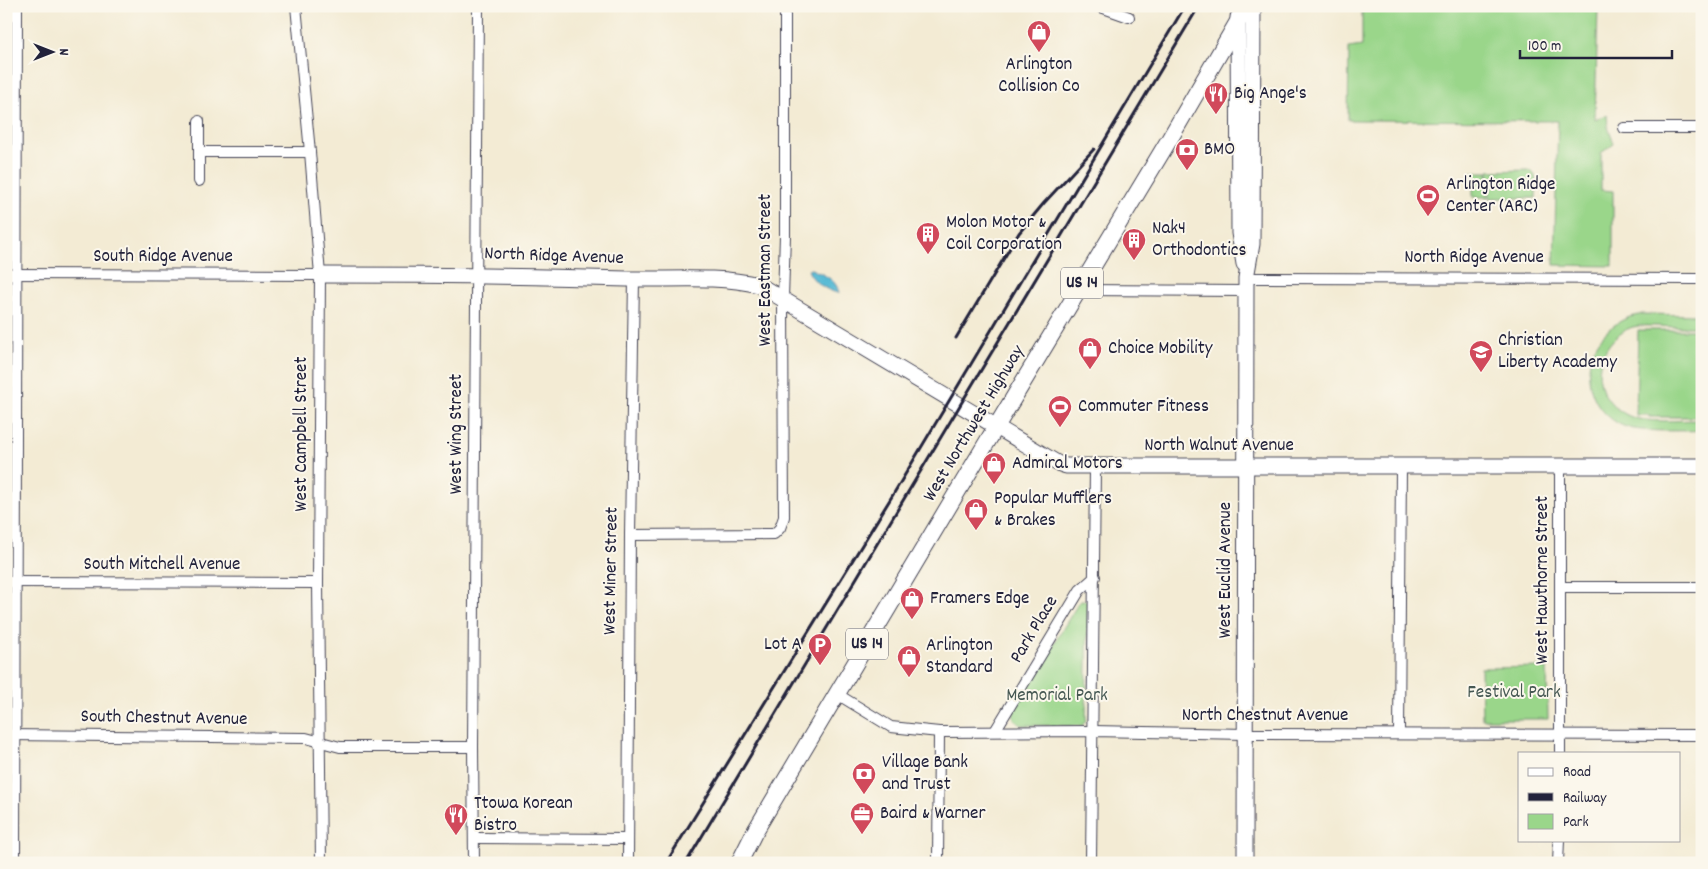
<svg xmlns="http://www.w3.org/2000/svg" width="1708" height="869" font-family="Dekko,sans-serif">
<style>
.green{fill:#9ad68a;stroke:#5e7c62}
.water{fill:#56bad4;stroke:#3c6e88}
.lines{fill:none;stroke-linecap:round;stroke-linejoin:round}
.street-casing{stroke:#414052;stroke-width:12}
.secondary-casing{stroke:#414052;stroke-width:17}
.primary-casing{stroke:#414052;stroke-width:18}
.street{stroke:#fff;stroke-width:10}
.secondary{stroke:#fff;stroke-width:15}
.primary{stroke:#fff;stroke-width:16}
.rail{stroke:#22223b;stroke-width:3}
.labels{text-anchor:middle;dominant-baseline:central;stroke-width:4;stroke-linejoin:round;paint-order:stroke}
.shield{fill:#fbf7ec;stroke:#636270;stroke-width:1}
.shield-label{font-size:18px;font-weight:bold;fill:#22223b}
.poi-label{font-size:19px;fill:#22223b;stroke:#fbf7ec;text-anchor:start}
.street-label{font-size:19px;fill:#22223b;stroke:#fbf7ec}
.park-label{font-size:19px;fill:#465853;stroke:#fbf7ec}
</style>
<rect width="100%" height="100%" fill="#fbf7ec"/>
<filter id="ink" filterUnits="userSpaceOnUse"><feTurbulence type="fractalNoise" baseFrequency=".02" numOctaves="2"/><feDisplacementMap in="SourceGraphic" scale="10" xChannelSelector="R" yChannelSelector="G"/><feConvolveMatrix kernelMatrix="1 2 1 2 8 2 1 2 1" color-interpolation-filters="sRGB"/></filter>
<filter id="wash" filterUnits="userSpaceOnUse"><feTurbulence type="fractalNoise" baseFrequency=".0096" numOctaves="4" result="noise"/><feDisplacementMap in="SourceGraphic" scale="20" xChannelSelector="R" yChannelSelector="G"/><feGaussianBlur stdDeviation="1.12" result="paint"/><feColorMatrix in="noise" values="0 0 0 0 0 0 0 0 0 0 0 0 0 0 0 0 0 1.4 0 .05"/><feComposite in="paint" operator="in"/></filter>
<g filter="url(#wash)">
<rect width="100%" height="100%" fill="#f3ebd4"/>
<g class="green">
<polygon points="1362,6 1598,6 1595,120 1607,115 1608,127 1614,144 1601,153 1601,190 1613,191 1613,266 1554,265 1558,121 1348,120 1349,48 1362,46"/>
<path d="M1529,170C1539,174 1536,188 1536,198H1490L1489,171Z"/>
<rect x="1473" y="172" width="15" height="25"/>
<path d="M1642,314L1702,315V327C1687,327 1671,327 1656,326C1649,326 1640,325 1633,327C1626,329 1620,334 1614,339C1590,364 1596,399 1627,415C1643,424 1682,420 1702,420V431C1683,430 1642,433 1626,427C1614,423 1603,413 1597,403C1578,370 1593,333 1627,318C1632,316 1637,316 1642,314Z"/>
<polygon points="1638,330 1702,330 1702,417 1649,417 1649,415 1636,415"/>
<path d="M1085,600L1088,603L1086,720L1082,726L1021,725C1014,720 1012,718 1014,710L1079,602Z"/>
<polygon points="1547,667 1548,719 1482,719 1481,668"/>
</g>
<path class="water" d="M808,269H811C822,274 837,279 839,293C828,292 810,280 808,269Z"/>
</g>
<g filter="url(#ink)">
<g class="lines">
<g class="street-casing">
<g id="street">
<polyline points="296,6 310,152 320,275 318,583 321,863"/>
<polyline points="1098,6 1129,17"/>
<polyline points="1624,128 1702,128"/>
<polyline points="199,152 310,152"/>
<polyline points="199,181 199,121"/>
<polyline points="6,274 320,275"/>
<polyline points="1246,278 1702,279"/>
<polyline points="1078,290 1246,291"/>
<polyline points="630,535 774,534 780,528 784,517 783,298 785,235 785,6"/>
<polyline points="6,582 318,583"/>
<polyline points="1561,587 1702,587"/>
<polyline points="837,694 891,727 939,732 1093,731 1246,734 1702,735"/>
<polyline points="995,731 1080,590 1095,577"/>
<polyline points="1399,734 1401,467"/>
<polyline points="6,735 306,738 340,747 473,747"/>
<polyline points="1560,753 1560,467"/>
<polyline points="474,838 628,839"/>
<polyline points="15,863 17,6"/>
<polyline points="474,863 473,747 478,6"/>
<polyline points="628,863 630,535 634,279"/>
<polyline points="938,863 939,732"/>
<polyline points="1091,863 1095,467"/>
<polyline points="1558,863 1559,840"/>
</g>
</g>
<g class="secondary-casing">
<g id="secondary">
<polyline points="1238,17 1239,233 1244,264"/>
<path d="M320,275C422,275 525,276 627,279C671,280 716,275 759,285L1057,463L1066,466H1702"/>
<polyline points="1245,863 1246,278 1252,244 1253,6"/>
</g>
</g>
<g class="primary-casing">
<polyline id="primary" points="739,863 754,833 996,427 1169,140 1247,6"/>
</g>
<use href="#street" class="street"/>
<use href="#secondary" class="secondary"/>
<use href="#primary" class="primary"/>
<g class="rail">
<polyline points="956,338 1019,233 1044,203 1094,149"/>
<polyline points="666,863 894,493 1185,6"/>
<polyline points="686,863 1199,6"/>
</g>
</g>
</g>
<defs>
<g id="shop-pin" transform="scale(1.25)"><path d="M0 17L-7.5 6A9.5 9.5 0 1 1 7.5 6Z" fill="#d1495b" stroke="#fbf7ec"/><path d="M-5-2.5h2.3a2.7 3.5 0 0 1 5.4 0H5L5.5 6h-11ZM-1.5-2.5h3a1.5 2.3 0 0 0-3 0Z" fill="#fff"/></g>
<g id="restaurant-pin" transform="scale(1.25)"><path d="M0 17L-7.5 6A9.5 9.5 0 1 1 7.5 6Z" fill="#d1495b" stroke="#fbf7ec"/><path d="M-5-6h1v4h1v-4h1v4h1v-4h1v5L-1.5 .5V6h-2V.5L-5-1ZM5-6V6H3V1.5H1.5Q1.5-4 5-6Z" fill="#fff"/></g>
<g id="bank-pin" transform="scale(1.25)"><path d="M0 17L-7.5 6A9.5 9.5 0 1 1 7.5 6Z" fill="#d1495b" stroke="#fbf7ec"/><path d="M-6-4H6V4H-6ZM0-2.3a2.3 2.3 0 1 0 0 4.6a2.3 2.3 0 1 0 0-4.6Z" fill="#fff"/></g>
<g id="stadium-pin" transform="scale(1.25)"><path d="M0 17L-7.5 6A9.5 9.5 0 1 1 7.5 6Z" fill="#d1495b" stroke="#fbf7ec"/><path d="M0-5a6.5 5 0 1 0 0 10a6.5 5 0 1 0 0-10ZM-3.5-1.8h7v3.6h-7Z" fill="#fff"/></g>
<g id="building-pin" transform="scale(1.25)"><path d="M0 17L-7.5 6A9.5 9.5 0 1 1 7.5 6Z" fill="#d1495b" stroke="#fbf7ec"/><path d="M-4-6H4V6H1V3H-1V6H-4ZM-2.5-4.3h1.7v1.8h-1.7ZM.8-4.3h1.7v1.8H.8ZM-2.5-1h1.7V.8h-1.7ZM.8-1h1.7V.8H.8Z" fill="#fff"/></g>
<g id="school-pin" transform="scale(1.25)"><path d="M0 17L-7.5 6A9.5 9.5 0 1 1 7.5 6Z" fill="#d1495b" stroke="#fbf7ec"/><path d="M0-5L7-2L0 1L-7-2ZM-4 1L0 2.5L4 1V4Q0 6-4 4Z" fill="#fff"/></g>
<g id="parking-pin" transform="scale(1.25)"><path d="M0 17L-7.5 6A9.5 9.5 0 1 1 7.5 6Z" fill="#d1495b" stroke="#fbf7ec"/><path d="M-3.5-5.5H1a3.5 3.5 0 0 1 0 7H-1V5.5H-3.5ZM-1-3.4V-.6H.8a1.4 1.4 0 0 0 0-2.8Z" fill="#fff"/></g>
<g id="office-pin" transform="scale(1.25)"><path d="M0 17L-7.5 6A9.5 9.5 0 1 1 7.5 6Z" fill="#d1495b" stroke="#fbf7ec"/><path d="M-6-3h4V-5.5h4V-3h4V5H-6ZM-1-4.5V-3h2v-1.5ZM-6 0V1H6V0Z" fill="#fff"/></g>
</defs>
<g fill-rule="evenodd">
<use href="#shop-pin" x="1039" y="32"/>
<use href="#restaurant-pin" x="1216" y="94"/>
<use href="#bank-pin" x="1187" y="150"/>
<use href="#stadium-pin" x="1428" y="196"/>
<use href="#building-pin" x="928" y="234"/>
<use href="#building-pin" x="1134" y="240"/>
<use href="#shop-pin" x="1090" y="349"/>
<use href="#school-pin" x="1481" y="352"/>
<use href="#stadium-pin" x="1060" y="407"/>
<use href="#shop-pin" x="994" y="464"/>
<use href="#shop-pin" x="976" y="510"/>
<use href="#shop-pin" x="912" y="599"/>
<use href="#parking-pin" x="820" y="645"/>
<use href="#shop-pin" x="909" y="657"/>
<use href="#bank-pin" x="864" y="774"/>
<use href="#office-pin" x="862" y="814"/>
<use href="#restaurant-pin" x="456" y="815"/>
</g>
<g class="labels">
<g class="shield">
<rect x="1061" y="267.5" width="42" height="31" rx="4"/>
<rect x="846" y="628.5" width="42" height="31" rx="4"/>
</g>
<g class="shield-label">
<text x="1082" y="283">US 14</text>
<text x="867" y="644">US 14</text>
</g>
<g class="poi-label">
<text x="1039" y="65" text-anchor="middle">Arlington<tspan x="1039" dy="22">Collision Co</tspan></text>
<text x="1234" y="94">Big Ange's</text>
<text x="1204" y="150">BMO</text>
<text x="1446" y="185">Arlington Ridge<tspan x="1446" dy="22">Center (ARC)</tspan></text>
<text x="946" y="223">Molon Motor &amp;<tspan x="946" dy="22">Coil Corporation</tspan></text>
<text x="1152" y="229">Nak4<tspan x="1152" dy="22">Orthodontics</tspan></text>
<text x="1498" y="341">Christian<tspan x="1498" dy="22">Liberty Academy</tspan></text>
<text x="1108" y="349">Choice Mobility</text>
<text x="1078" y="407">Commuter Fitness</text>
<text x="1012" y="464">Admiral Motors</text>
<text x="994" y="499">Popular Mufflers<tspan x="994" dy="22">&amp; Brakes</tspan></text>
<text x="930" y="599">Framers Edge</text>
<text x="802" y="645" text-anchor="end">Lot A</text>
<text x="926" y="646">Arlington<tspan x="926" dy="22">Standard</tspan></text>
<text x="882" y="763">Village Bank<tspan x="882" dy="22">and Trust</tspan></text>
<text x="474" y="804">Ttowa Korean<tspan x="474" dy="22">Bistro</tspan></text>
<text x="880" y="814">Baird &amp; Warner</text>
</g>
<g class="street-label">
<text x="163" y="257">South Ridge Avenue</text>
<text transform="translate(554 257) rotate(2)">North Ridge Avenue</text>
<text x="1474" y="258">North Ridge Avenue</text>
<text transform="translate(766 270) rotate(-90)">West Eastman Street</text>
<text transform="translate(975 424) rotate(-59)">West Northwest Highway</text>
<text transform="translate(302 434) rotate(-90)">West Campbell Street</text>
<text transform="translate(457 434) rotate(-90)">West Wing Street</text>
<text x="1219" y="446">North Walnut Avenue</text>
<text x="162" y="565">South Mitchell Avenue</text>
<text transform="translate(1226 570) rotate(-90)">West Euclid Avenue</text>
<text transform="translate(612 571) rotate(-89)">West Miner Street</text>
<text transform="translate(1543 580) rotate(-90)">West Hawthorne Street</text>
<text transform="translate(1035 630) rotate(-59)">Park Place</text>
<text x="1265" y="716">North Chestnut Avenue</text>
<text transform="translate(164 719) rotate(1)">South Chestnut Avenue</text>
</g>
<g class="park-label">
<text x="1514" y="693">Festival Park</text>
<text x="1057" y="696">Memorial Park</text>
</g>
</g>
<rect width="1708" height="869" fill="none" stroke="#fbf7ec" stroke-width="25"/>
<rect x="1518" y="752" width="162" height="90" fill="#fbf7ec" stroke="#a4a2a5"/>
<rect x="1528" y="768" width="25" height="8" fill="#ffffff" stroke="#a4a2a5"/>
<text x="1563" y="776" font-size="15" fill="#22223b">Road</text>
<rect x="1528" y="793" width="25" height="8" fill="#22223b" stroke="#a4a2a5"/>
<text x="1563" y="802" font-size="15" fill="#22223b">Railway</text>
<rect x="1528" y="814" width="25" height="15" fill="#9ad68a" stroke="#a4a2a5"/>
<text x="1563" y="826" font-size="15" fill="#22223b">Park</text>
<g transform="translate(52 52) rotate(90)" stroke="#fbf7ec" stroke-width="4" paint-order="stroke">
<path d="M0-4L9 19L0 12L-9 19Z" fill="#22223b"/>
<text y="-8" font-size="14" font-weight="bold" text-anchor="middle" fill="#22223b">N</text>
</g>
<path d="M1520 50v8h152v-8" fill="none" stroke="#22223b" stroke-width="2.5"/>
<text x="1528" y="50" font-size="15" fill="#22223b" stroke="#fbf7ec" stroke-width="4" paint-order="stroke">100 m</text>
</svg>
